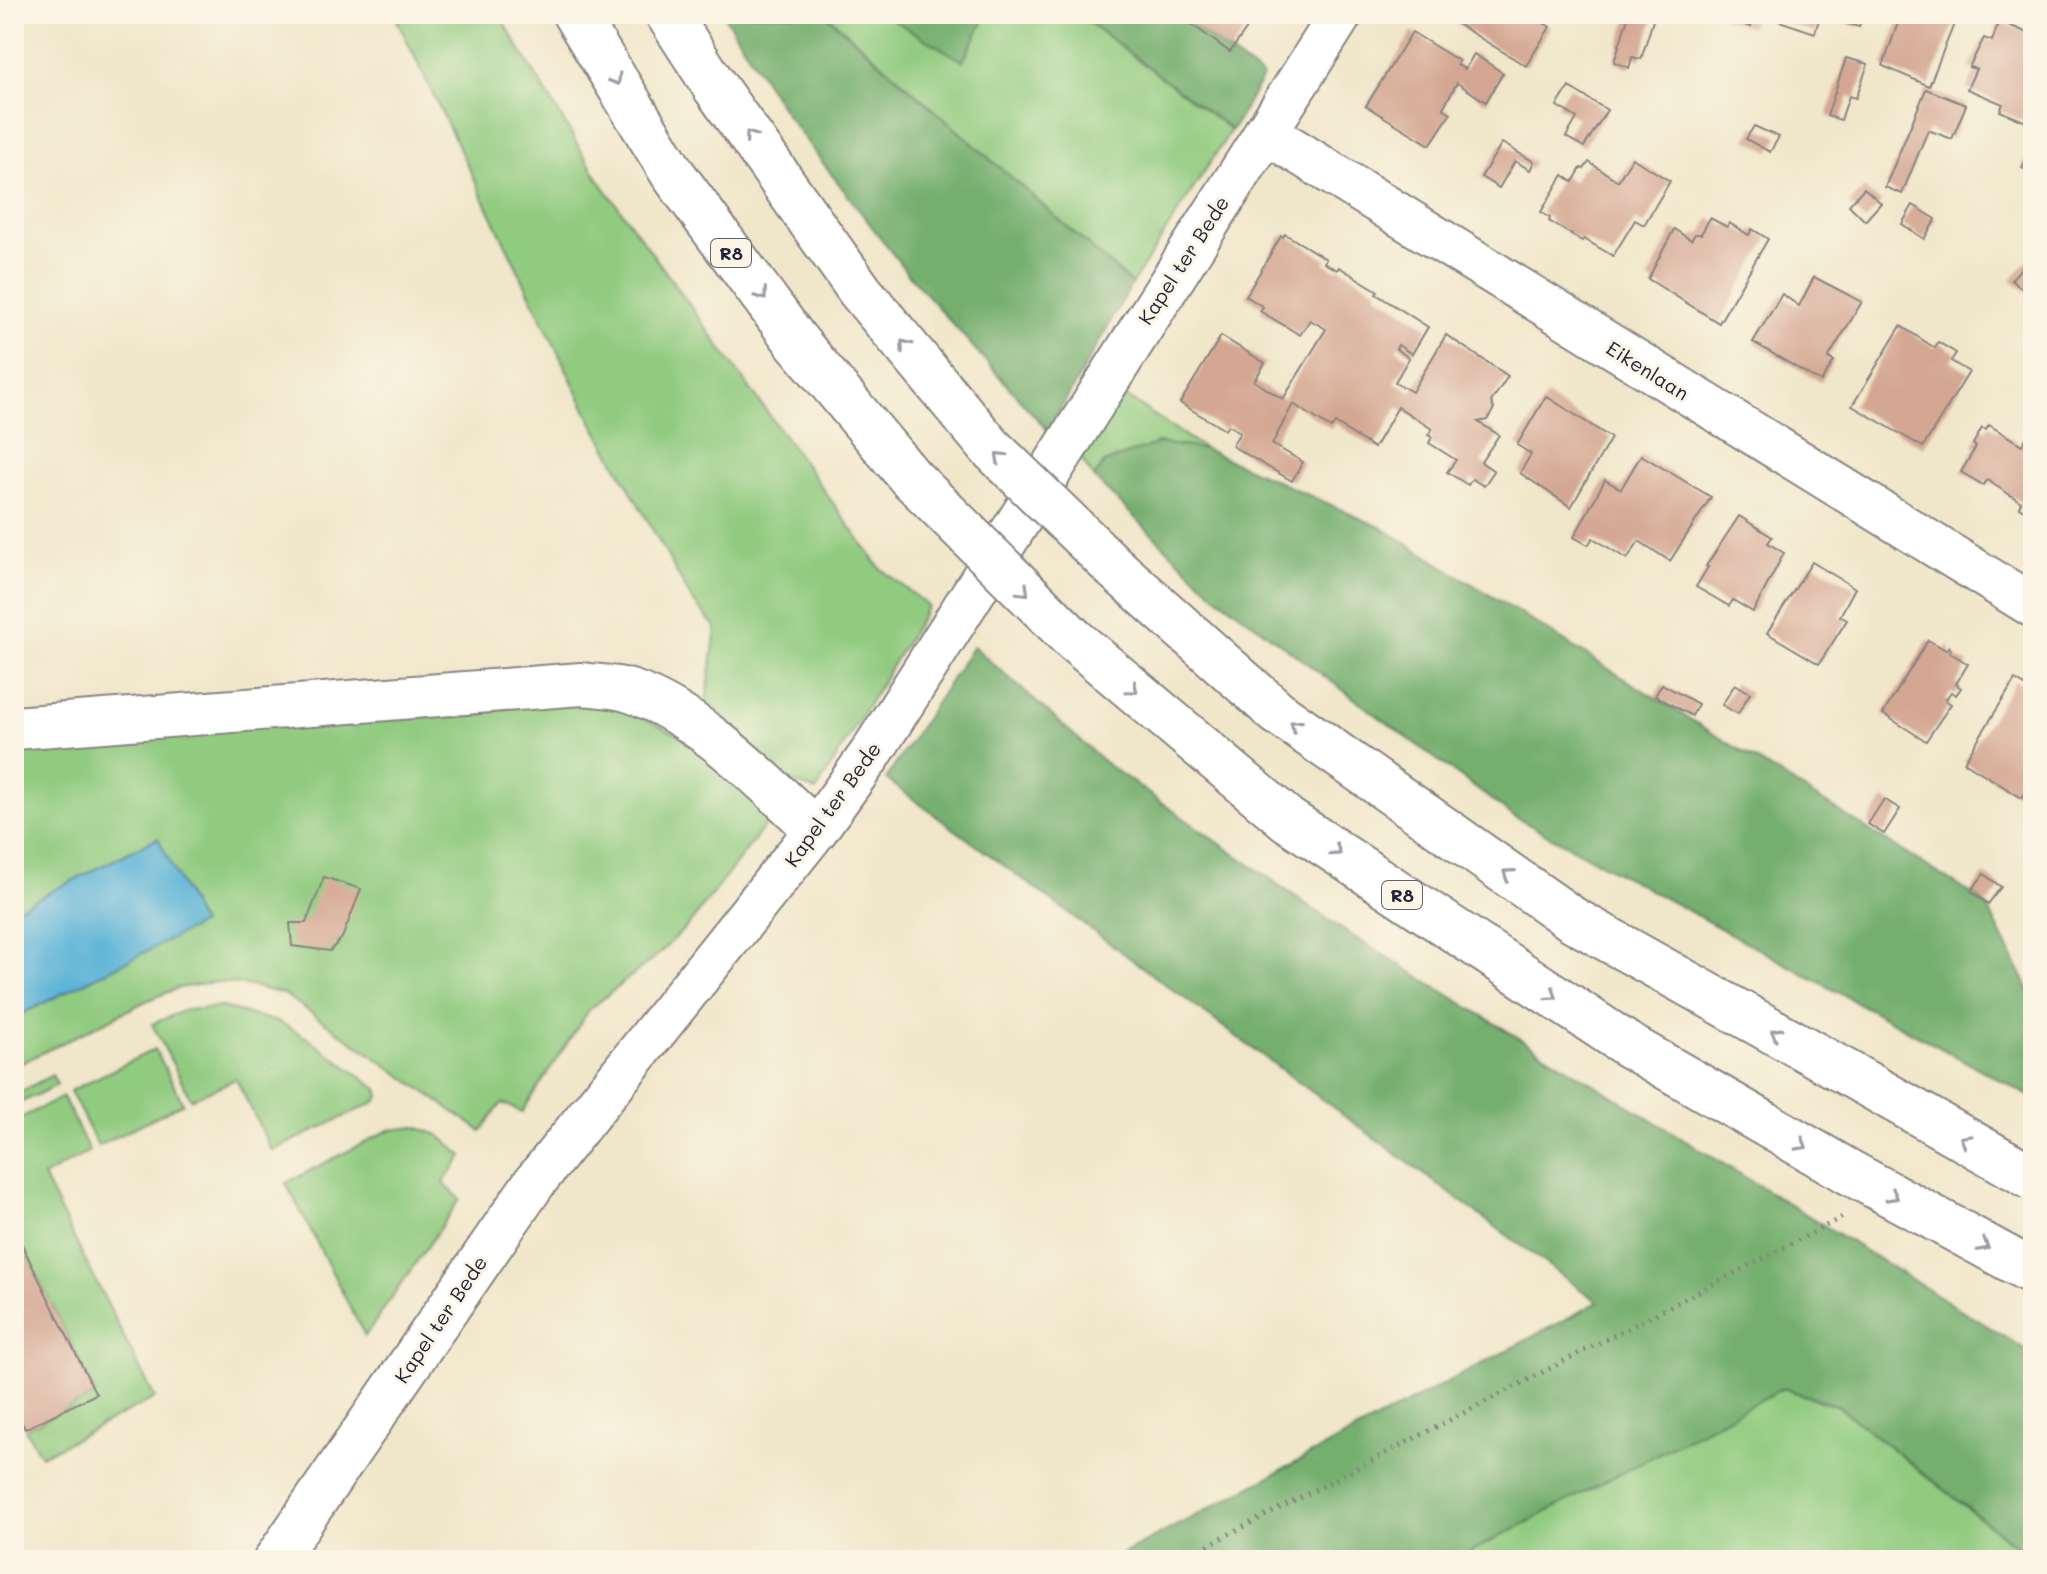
<svg xmlns="http://www.w3.org/2000/svg" width="2047" height="1574" font-family="Mali,sans-serif">
<style>
.green{fill:#91cb80;stroke:#5a765e;stroke-width:2}
.forest{fill:#74af6e;stroke:#4b6854;stroke-width:2}
.water{fill:#5ab2d7;stroke:#3e6a89;stroke-width:2}
.building{fill:#d4a793}
.lines{fill:none;stroke-linecap:round;stroke-linejoin:round}
.minor-casing{stroke:#898482;stroke-width:46}
.highway-casing{stroke:#898482;stroke-width:48}
.path{stroke:#898482;stroke-width:5;stroke-dasharray:2 6;stroke-linecap:butt}
.minor{stroke:#fff;stroke-width:42}
.highway{stroke:#fff;stroke-width:44}
.highway-bridge-casing{stroke:#898482;stroke-width:48;stroke-linecap:butt}
.highway-bridge{stroke:#fff;stroke-width:44}
.oneway{stroke:#9c9ca7}
.labels{text-anchor:middle;dominant-baseline:central;stroke-width:6;stroke-linejoin:round;paint-order:stroke}
.shield{fill:#fcf5e5;stroke:#63616e;stroke-width:2}
.shield-label{font-size:18px;font-weight:bold;fill:#22223b}
.street-label{font-size:20px;fill:#22223b;stroke:#fcf5e5}
</style>
<rect width="100%" height="100%" fill="#fcf5e5"/>
<filter id="ink" filterUnits="userSpaceOnUse"><feTurbulence type="fractalNoise" baseFrequency=".0125" numOctaves="2"/><feDisplacementMap in="SourceGraphic" scale="16" xChannelSelector="R" yChannelSelector="G"/><feConvolveMatrix kernelMatrix="1 2 1 2 8 2 1 2 1" color-interpolation-filters="sRGB"/></filter>
<filter id="wash" filterUnits="userSpaceOnUse"><feTurbulence type="fractalNoise" baseFrequency=".006" numOctaves="4" result="noise"/><feDisplacementMap in="SourceGraphic" scale="32" xChannelSelector="R" yChannelSelector="G"/><feGaussianBlur stdDeviation="1.8" result="paint"/><feColorMatrix in="noise" values="0 0 0 0 0 0 0 0 0 0 0 0 0 0 0 0 0 1.4 0 .05"/><feComposite in="paint" operator="in"/></filter>
<g filter="url(#wash)">
<rect width="100%" height="100%" fill="#f0e6c9"/>
<g class="green">
<polygon points="394,14 499,14 599,180 880,568 928,606 816,791 773,774 705,712 716,628 692,600 589,416"/>
<polygon points="826,14 883,14 963,60 987,14 1078,14 1231,130 1132,284"/>
<polygon points="1125,396 1205,449 1158,443 1104,463 1094,478 1081,459"/>
<polygon points="536,698 620,707 694,742 753,793 771,818 690,923 660,953 589,1010 522,1112 502,1103 481,1131 284,994 246,985 217,982 178,988 146,1001 14,1067 14,1012 17,1016 201,923 157,838 14,910 14,739"/>
<polygon points="222,1007 281,1023 309,1039 378,1089 380,1096 375,1102 272,1151 236,1079 191,1099 152,1024 185,1010"/>
<polygon points="155,1049 183,1103 98,1146 70,1091"/>
<polygon points="52,1075 57,1085 14,1106 14,1095"/>
<polygon points="63,1097 89,1151 43,1177 155,1398 41,1456 25,1429 96,1394 14,1229 14,1121"/>
<polygon points="416,1127 439,1135 463,1156 443,1183 460,1199 365,1336 286,1183 389,1130"/>
<polygon points="1783,1388 1839,1407 2033,1560 1455,1560"/>
</g>
<g class="forest">
<polygon points="723,14 825,14 1132,284 1048,431 909,275 787,116"/>
<polygon points="883,14 987,14 963,61"/>
<polygon points="1078,14 1177,14 1263,77 1232,130"/>
<polygon points="1158,443 1205,449 1380,527 1980,899 1988,908 2031,994 2033,1098 1513,816 1216,596 1094,478 1104,463"/>
<polygon points="973,646 1108,765 1343,930 2033,1354 2033,1559 1839,1407 1783,1388 1455,1560 1112,1560 1598,1302 886,779"/>
</g>
<polygon class="water" points="158,838 201,924 16,1017 14,1012 14,910"/>
<g id="blocks">
<g class="building">
<polygon points="1177,14 1257,14 1230,52"/>
<polygon points="1441,14 1530,14 1550,27 1526,66"/>
<polygon points="1629,14 1655,14 1641,59 1632,57 1629,68 1614,62"/>
<polygon points="1725,14 1755,14 1751,27 1724,18"/>
<polygon points="1775,14 1863,14 1859,27 1820,16 1815,33 1773,19"/>
<polygon points="1901,14 1958,14 1929,86 1883,66"/>
<polygon points="1999,21 2033,35 2033,125 2000,111 2003,104 1967,89 1976,69 1969,67 1984,38 1992,41"/>
<polygon points="1412,32 1459,61 1457,65 1465,69 1474,54 1503,73 1486,102 1457,83 1443,108 1451,113 1430,145 1366,106"/>
<polygon points="1846,58 1868,64 1856,98 1849,96 1841,120 1827,116"/>
<polygon points="1569,87 1607,110 1584,147 1566,137 1577,118 1557,106"/>
<polygon points="1926,89 1966,105 1952,139 1928,130 1902,194 1885,187"/>
<polygon points="1754,126 1779,137 1770,152 1746,139"/>
<polygon points="1502,143 1534,162 1530,170 1515,161 1499,188 1481,177"/>
<polygon points="2033,144 2033,173 2022,168"/>
<polygon points="1632,158 1670,181 1644,225 1635,220 1613,256 1584,239 1582,241 1549,221 1550,218 1541,212 1563,175 1573,182 1581,168 1584,169 1589,162 1618,181"/>
<polygon points="1864,188 1881,203 1865,221 1849,205"/>
<polygon points="1913,205 1936,219 1924,239 1902,224"/>
<polygon points="1710,218 1727,227 1729,223 1749,235 1752,229 1768,239 1719,323 1648,279 1674,229 1691,240 1695,234 1701,234"/>
<polygon points="1285,234 1326,259 1324,263 1337,270 1339,267 1378,291 1376,294 1428,327 1412,354 1398,345 1396,349 1409,358 1395,382 1412,392 1446,335 1508,376 1491,402 1494,409 1487,420 1478,422 1499,435 1481,462 1494,471 1484,486 1472,479 1468,485 1447,472 1456,460 1429,443 1432,437 1428,435 1432,429 1398,407 1374,448 1335,423 1331,428 1293,404 1272,444 1303,462 1292,481 1232,446 1240,432 1228,425 1225,430 1180,403 1221,336 1265,363 1254,381 1283,399 1326,329 1310,320 1300,335 1260,311 1263,307 1246,296 1281,236 1283,237"/>
<polygon points="2027,261 2033,267 2033,297 2011,280"/>
<polygon points="1814,277 1862,302 1828,358 1834,361 1821,382 1753,342 1782,294 1799,306"/>
<polygon points="1901,326 1935,348 1938,342 1956,353 1951,361 1969,372 1923,447 1852,406"/>
<polygon points="1546,396 1611,438 1571,507 1520,473 1531,454 1517,445"/>
<polygon points="1989,425 2022,445 2030,431 2033,433 2033,515 2019,507 2021,502 1987,480 1983,485 1961,472 1976,447 1973,444 1982,428 1986,430"/>
<polygon points="1641,455 1711,497 1670,561 1639,541 1627,559 1593,538 1588,545 1574,537 1605,480 1621,489"/>
<polygon points="1739,516 1772,537 1768,543 1784,553 1753,612 1733,600 1729,606 1696,587 1708,567 1706,566"/>
<polygon points="1812,562 1855,588 1840,616 1847,620 1819,664 1767,633"/>
<polygon points="1928,640 1946,650 1949,646 1951,649 1949,652 1968,664 1956,684 1961,688 1956,695 1951,692 1945,700 1951,704 1926,741 1883,714"/>
<polygon points="2015,680 2033,691 2033,780 2022,798 1964,762"/>
<polygon points="1662,684 1698,704 1692,716 1655,696"/>
<polygon points="1735,684 1750,693 1738,714 1722,705"/>
<polygon points="1884,799 1900,809 1884,834 1868,824"/>
<polygon points="1984,874 2001,887 1988,904 1971,891"/>
<polygon points="324,877 361,889 342,938 330,951 292,946 290,923 306,923"/>
<polygon points="14,1229 96,1394 25,1429 14,1407"/>
</g>
</g>
</g>
<g filter="url(#ink)">
<use href="#blocks" fill-opacity="0" stroke="#898482" stroke-width="2"/>
<g class="lines">
<g class="minor-casing">
<g id="minor">
<polyline points="1265,132 2033,606"/>
<path d="M14,728L581,684C597,686 615,686 630,691C697,713 764,782 816,830"/>
<polyline points="275,1560 534,1183 816,830 870,755 1341,14"/>
</g>
</g>
<g class="highway-casing">
<g id="highway">
<polyline points="575,14 673,174 796,341 910,477"/>
<polyline points="668,14 715,87 860,291 955,405"/>
<polyline points="1116,569 1277,712 1572,919 1844,1071"/>
<polyline points="1073,639 1288,820 1628,1045 1849,1172"/>
<polyline points="1936,1219 2033,1272"/>
</g>
</g>
<polyline class="path" points="1179,1560 1843,1217"/>
<use href="#minor" class="minor"/>
<use href="#highway" class="highway"/>
<g class="highway-bridge-casing">
<g id="highway-bridge">
<polyline points="955,405 990,447 1116,569"/>
<polyline points="910,477 1073,639"/>
<polyline points="1844,1071 2033,1178"/>
<polyline points="1849,1172 1936,1219"/>
</g>
</g>
<use href="#highway-bridge" class="highway-bridge"/>
</g>
<defs><path id="oneway-chevron" d="M-2-3.5L2.5 0L-2 3.5" fill="none" stroke-width="1.6" stroke-linecap="round" stroke-linejoin="round" transform="scale(2)"/></defs>
<g class="oneway">
<use href="#oneway-chevron" transform="translate(616 80) rotate(58)"/>
<use href="#oneway-chevron" transform="translate(750 136) rotate(-125)"/>
<use href="#oneway-chevron" transform="translate(762 295) rotate(54)"/>
<use href="#oneway-chevron" transform="translate(905 345) rotate(-130)"/>
<use href="#oneway-chevron" transform="translate(1000 457) rotate(-136)"/>
<use href="#oneway-chevron" transform="translate(1024 591) rotate(44)"/>
<use href="#oneway-chevron" transform="translate(1133 689) rotate(40)"/>
<use href="#oneway-chevron" transform="translate(1295 725) rotate(-145)"/>
<use href="#oneway-chevron" transform="translate(1336 851) rotate(34)"/>
<use href="#oneway-chevron" transform="translate(1508 874) rotate(-145)"/>
<use href="#oneway-chevron" transform="translate(1552 995) rotate(34)"/>
<use href="#oneway-chevron" transform="translate(1776 1033) rotate(-151)"/>
<use href="#oneway-chevron" transform="translate(1965 1140) rotate(-150)"/>
<use href="#oneway-chevron" transform="translate(1802 1145) rotate(30)"/>
<use href="#oneway-chevron" transform="translate(1893 1196) rotate(29)"/>
<use href="#oneway-chevron" transform="translate(1984 1246) rotate(29)"/>
</g>
</g>
<g class="labels">
<g class="shield">
<rect x="711" y="239" width="40" height="28" rx="6"/>
<rect x="1382" y="881" width="40" height="28" rx="6"/>
</g>
<g class="shield-label">
<text x="731" y="253">R8</text>
<text x="1402" y="895">R8</text>
</g>
<g class="street-label">
<text transform="translate(1183 260) rotate(-57)">Kapel ter Bede</text>
<text transform="translate(1648 370) rotate(32)">Eikenlaan</text>
<text transform="translate(832 804) rotate(-54)">Kapel ter Bede</text>
<text transform="translate(440 1319) rotate(-56)">Kapel ter Bede</text>
</g>
</g>
<rect width="2047" height="1574" fill="none" stroke="#fcf5e5" stroke-width="48"/>
</svg>
